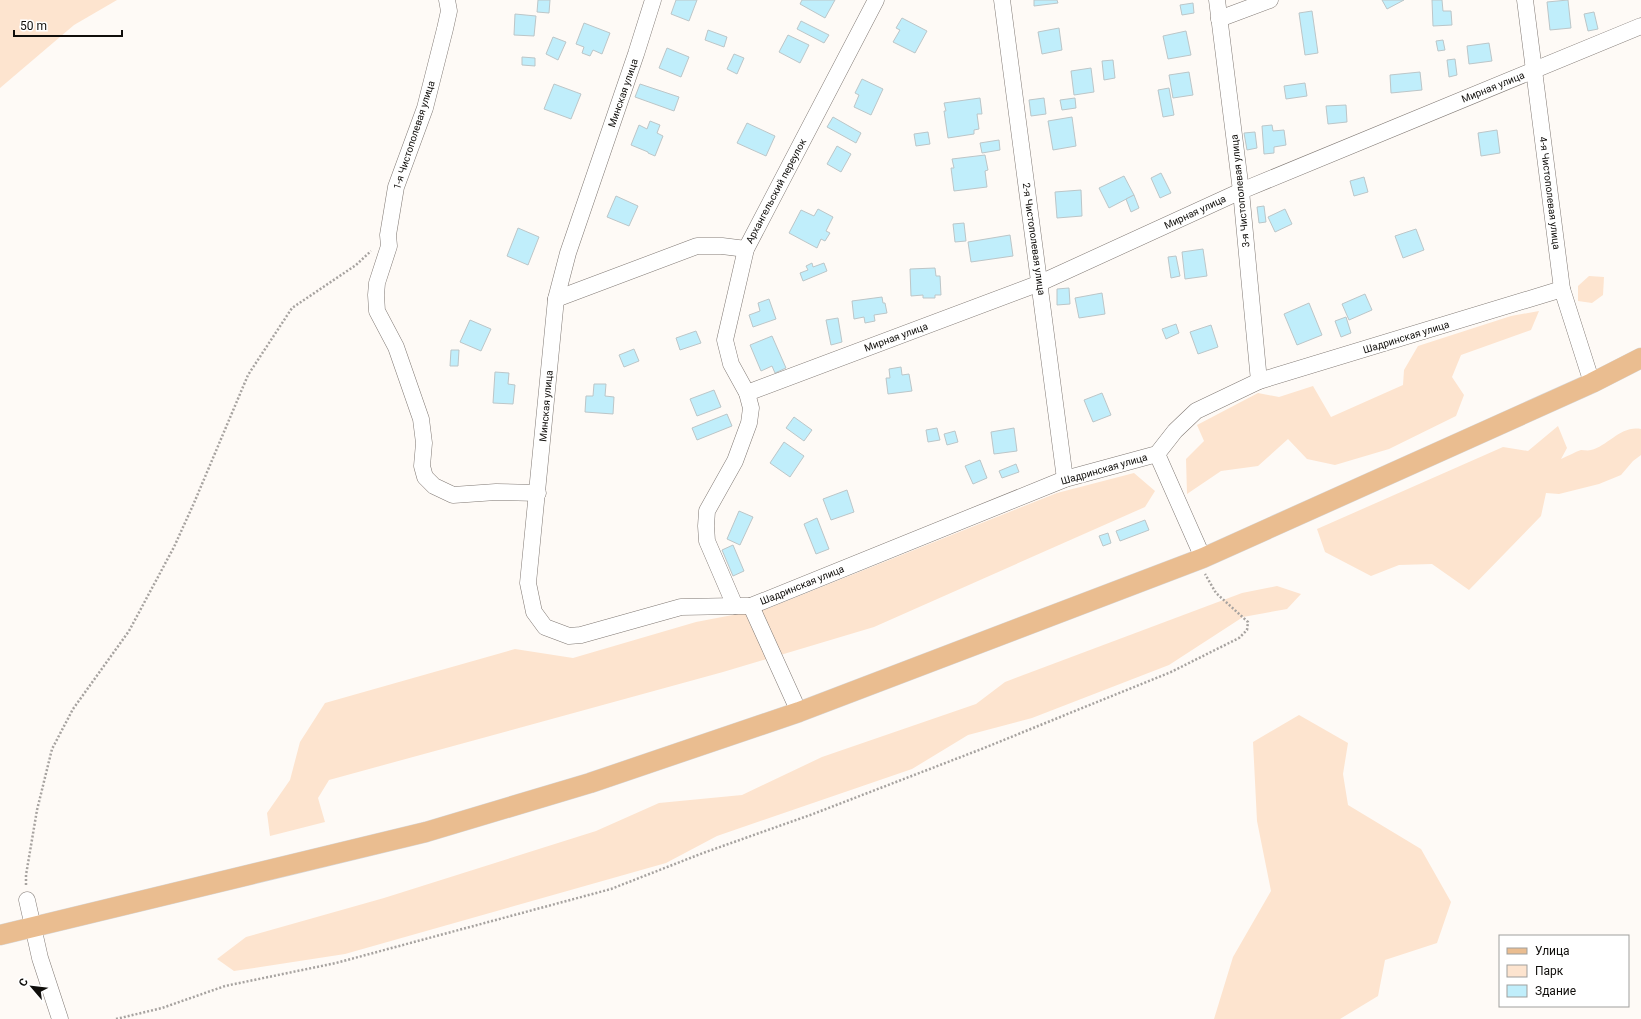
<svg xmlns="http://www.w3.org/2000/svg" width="1641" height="1019" font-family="Roboto,sans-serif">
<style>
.green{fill:#fde4cf}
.building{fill:#c0eefb;stroke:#bcc6c8}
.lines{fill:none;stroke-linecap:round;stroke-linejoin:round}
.minor-casing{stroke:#807974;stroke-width:17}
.major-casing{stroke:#d9d8d8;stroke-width:21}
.path{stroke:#a7a3a0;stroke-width:2.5;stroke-dasharray:2 2;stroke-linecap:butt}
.minor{stroke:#fff;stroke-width:16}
.major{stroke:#eabd90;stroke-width:20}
.labels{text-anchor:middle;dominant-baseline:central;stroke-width:3.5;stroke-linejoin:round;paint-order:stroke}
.street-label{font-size:10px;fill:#100e0b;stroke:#fff}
</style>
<rect width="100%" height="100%" fill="#fefaf6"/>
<g class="green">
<polygon points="0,0 117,0 74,25 0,88"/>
<polygon points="1589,276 1604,277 1603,295 1592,303 1578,301 1578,286"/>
<polygon points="1539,311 1531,330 1461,355 1452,377 1464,395 1456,416 1389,449 1335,465 1307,459 1288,439 1258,466 1221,471 1187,494 1186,459 1204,441 1197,425 1258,393 1279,397 1313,386 1331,417 1403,385 1404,370 1418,346 1511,316"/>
<path d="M1558,426L1567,448L1561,459C1568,456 1575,452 1581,450C1584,450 1588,451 1591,450C1608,446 1621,425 1641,429V455L1633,461L1621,475L1599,484L1559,494L1546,493L1541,516L1469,590L1432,564L1399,565L1371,576L1325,552L1317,529L1503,447L1528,451Z"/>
<polygon points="1134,473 1155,491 1145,507 874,627 723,672 329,780 318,798 325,822 270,836 267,813 290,780 300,742 325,703 515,649 573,658 696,622 769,608 1057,493"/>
<polygon points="1277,586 1301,594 1287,609 1243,617 1169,665 1032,718 968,735 912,769 717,836 666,863 345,954 234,971 217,959 246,937 384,898 596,831 659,803 742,795 822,757 976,704 1005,682 1242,593"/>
<polygon points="1299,715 1348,743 1343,774 1348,805 1421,849 1451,902 1437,943 1385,960 1378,996 1340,1019 1214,1019 1233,957 1271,891 1257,821 1253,742"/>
</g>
<g class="building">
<polygon points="538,0 550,0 549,13 537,12"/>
<polygon points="676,0 697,0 689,21 671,14"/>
<polygon points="802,0 835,0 825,18 800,4"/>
<polygon points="1034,0 1057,0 1058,3 1034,6"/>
<polygon points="1382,0 1404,0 1387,9"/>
<polygon points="1432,0 1442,0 1443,11 1451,11 1452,25 1433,26"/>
<polygon points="1568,0 1571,28 1550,30 1547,2"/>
<polygon points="1193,3 1194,13 1182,15 1180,5"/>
<polygon points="1312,11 1318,53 1305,55 1299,13"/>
<polygon points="1594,12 1598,29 1588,31 1584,14"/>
<polygon points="515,14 536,16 534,36 514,35"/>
<polygon points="902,18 927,31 915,53 893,42 900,30 896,28"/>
<polygon points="801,21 829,35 824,43 797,29"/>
<polygon points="584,23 610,33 602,54 593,50 590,56 582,53 584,47 576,44"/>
<polygon points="1059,28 1062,50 1042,54 1038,32"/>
<polygon points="708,30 727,37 724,47 705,40"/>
<polygon points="1186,31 1191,55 1168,59 1163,36"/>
<polygon points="788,35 809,45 800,63 779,52"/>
<polygon points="553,37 566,42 558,60 546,54"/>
<polygon points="1443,40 1445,50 1438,51 1436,41"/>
<polygon points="1489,43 1492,61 1469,64 1467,46"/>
<polygon points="667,48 689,57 681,77 659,68"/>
<polygon points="734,54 744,58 737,74 727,69"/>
<polygon points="522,57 535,58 535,66 522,65"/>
<polygon points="1455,59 1457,75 1449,77 1447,60"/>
<polygon points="1113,60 1115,78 1104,80 1102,61"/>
<polygon points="1091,68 1094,92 1074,95 1071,71"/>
<polygon points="1189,72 1193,95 1173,98 1169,75"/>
<polygon points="1420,72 1422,90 1391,93 1390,75"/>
<polygon points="862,79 883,89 871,115 854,107 859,95 855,93"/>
<polygon points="1305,83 1307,96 1286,99 1284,86"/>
<polygon points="554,84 581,94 571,119 544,109"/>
<polygon points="640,84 679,97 674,111 635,97"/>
<polygon points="1169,88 1174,115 1163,117 1158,90"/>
<polygon points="980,98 982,114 977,114 979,129 974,130 974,134 948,138 944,111 946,111 944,103"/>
<polygon points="1044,98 1046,114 1031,116 1029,100"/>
<polygon points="1075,98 1076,108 1062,110 1060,100"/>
<polygon points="1346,105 1347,122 1328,124 1326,106"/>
<polygon points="833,117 861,133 856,143 827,127"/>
<polygon points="1072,117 1076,146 1053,150 1048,121"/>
<polygon points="650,121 660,125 657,133 663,136 655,156 648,153 648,152 631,145 639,125 647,129"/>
<polygon points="747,123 775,136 766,156 737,143"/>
<polygon points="1272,125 1273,131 1284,130 1286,145 1274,147 1274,153 1264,154 1262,126"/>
<polygon points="1497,130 1500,153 1481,156 1478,133"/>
<polygon points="928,132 930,144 916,146 914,134"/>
<polygon points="1255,132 1257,148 1247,150 1244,133"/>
<polygon points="999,140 1000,150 982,153 980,143"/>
<polygon points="837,146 851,154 841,172 827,164"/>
<polygon points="985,155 988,170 985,171 987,187 954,191 951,168 954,168 952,159"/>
<polygon points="1161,173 1171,193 1160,198 1151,178"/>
<polygon points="1124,176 1134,195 1109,208 1099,188"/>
<polygon points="1364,177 1368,192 1354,196 1350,181"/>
<polygon points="1081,190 1082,216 1057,218 1055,192"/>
<polygon points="1134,195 1139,208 1131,212 1126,199"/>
<polygon points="616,196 638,206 629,226 607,217"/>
<polygon points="1264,206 1266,222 1259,223 1257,207"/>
<polygon points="818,209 833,217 826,231 830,233 825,241 821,239 817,248 789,233 801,210 814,216"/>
<polygon points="1285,209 1292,224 1275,232 1268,217"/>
<polygon points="964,223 966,241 955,242 953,224"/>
<polygon points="518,228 539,237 528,265 507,256"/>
<polygon points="1416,229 1424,250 1403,258 1395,236"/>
<polygon points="1010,235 1013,256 971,262 968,242"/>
<polygon points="1203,249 1207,276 1185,279 1182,252"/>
<polygon points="1176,256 1180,276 1171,278 1168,257"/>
<polygon points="812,263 813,267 824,263 827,271 803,281 800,273 808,270 806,266"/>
<polygon points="935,268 936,276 940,276 941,295 935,295 935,298 923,298 923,295 911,296 910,269"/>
<polygon points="1069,288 1070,304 1057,305 1057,289"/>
<polygon points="1102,293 1105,314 1079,318 1075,298"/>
<polygon points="1365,294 1372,310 1349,320 1342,304"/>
<polygon points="882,297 883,303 885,303 887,313 874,315 875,321 865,323 864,317 854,319 852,301"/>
<polygon points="769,299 776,319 753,327 749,315 760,311 758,303"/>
<polygon points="1309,303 1322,335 1297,345 1284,314"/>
<polygon points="1346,317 1351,333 1341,337 1335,321"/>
<polygon points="838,318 842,342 831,345 826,320"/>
<polygon points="470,320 491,329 481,351 460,342"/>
<polygon points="1176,324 1179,333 1166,339 1162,329"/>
<polygon points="1211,325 1218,347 1198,354 1190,332"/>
<polygon points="696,331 701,343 680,350 676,338"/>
<polygon points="772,336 786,368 775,373 772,366 761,371 750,345"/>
<polygon points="634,349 639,361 624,367 619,355"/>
<polygon points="451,350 459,350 458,366 450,366"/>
<polygon points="901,367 902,375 909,374 912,391 888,394 886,378 890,378 889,369"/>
<polygon points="495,372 509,373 508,384 515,385 513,404 493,403"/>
<polygon points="594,384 606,384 605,396 614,397 613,414 585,412 586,396 593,396"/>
<polygon points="714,390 721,407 697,416 690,399"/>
<polygon points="1102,393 1111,415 1093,422 1084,400"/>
<polygon points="727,414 732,426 697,440 692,428"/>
<polygon points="794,417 812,430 804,441 786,428"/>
<polygon points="937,428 940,440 928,442 926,430"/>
<polygon points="1014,428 1017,451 994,454 991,432"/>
<polygon points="955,431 958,442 947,445 944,434"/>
<polygon points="784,442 804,456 790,477 770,463"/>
<polygon points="980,460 987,478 973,484 965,466"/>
<polygon points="1016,464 1019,472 1002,478 999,471"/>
<polygon points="847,490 854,512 831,520 823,499"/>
<polygon points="739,511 753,517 740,545 727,539"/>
<polygon points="817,518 829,549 816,554 804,524"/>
<polygon points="1145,520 1149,530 1120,541 1116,531"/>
<polygon points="1108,533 1111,543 1103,546 1099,536"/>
<polygon points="733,545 744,571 733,576 722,550"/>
</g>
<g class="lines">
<g class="minor-casing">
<g id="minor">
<polyline points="447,0 449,11 445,29 425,108 396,187 388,235 389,246 377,283 376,295 377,311 396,347 421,419 424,443 422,466 425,477 434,486 453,495 496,492 538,493"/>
<polyline points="653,0 636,54 568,253 556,299 528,583 534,612 545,627 569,636 581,635 681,607 735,606"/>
<polyline points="1002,0 1065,479"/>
<polyline points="1217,0 1241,191 1259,381"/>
<polyline points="1525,0 1562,289 1592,383"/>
<polyline points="1219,19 1270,0"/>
<polyline points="556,299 697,246 722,246 746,249"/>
<polyline points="747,393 1040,283 1241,191 1641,26"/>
<polyline points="1157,454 1203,558"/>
<polyline points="751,606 1065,479 1157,454 1175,431 1196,411 1259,381 1562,289"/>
<polyline points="799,712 751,606 735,606 707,541 706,526 707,511 735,461 749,423 751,408 747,393 731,364 725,340 746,249 876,0"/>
<polyline points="27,900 40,958 60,1019"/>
</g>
</g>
<g class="major-casing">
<polyline id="major" points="0,935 426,832 590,783 799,712 1203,558 1592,383 1641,358"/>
</g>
<g class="path">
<polyline points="26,885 26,875 37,810 52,749 73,709 129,631 174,547 194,503 248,375 292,308 356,265 371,251"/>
<polyline points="116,1019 162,1008 225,986 336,963 611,889 703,853 813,814 979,750 1171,672 1239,638 1247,630 1248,622 1216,593 1205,574"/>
</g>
<use href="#minor" class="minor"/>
<use href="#major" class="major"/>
</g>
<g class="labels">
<g class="street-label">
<text transform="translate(1493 87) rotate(-22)">Мирная улица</text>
<text transform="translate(623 93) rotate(-71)">Минская улица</text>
<text transform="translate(414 135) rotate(-72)">1-я Чистополевая улица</text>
<text transform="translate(776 191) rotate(-62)">Архангельский переулок</text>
<text transform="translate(1240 191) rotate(-96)">3-я Чистополевая улица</text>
<text transform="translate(1550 193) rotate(83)">4-я Чистополевая улица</text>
<text transform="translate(1195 212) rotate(-25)">Мирная улица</text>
<text transform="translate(1034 239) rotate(82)">2-я Чистополевая улица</text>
<text transform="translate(896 337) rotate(-20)">Мирная улица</text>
<text transform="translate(1406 337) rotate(-17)">Шадринская улица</text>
<text transform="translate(546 406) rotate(-85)">Минская улица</text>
<text transform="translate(1104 469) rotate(-16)">Шадринская улица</text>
<text transform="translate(802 585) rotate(-22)">Шадринская улица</text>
</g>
</g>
<rect x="1499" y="935" width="130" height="72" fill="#ffffff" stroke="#9f9f9d"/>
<rect x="1507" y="948" width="20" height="6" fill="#eabd90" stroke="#9f9f9d"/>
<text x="1535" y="955" font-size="12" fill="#100e0b">Улица</text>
<rect x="1507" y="965" width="20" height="12" fill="#fde4cf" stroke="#9f9f9d"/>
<text x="1535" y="975" font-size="12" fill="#100e0b">Парк</text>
<rect x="1507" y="985" width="20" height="12" fill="#c0eefb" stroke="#9f9f9d"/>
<text x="1535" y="995" font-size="12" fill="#100e0b">Здание</text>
<g transform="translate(32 987) rotate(298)" stroke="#ffffff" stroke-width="3" paint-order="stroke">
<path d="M0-3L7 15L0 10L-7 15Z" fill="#100e0b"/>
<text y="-6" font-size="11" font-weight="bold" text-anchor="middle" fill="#100e0b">С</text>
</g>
<path d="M14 30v6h108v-6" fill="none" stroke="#100e0b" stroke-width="2"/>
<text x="20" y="30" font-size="12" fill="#100e0b" stroke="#ffffff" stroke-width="3" paint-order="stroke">50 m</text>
</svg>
